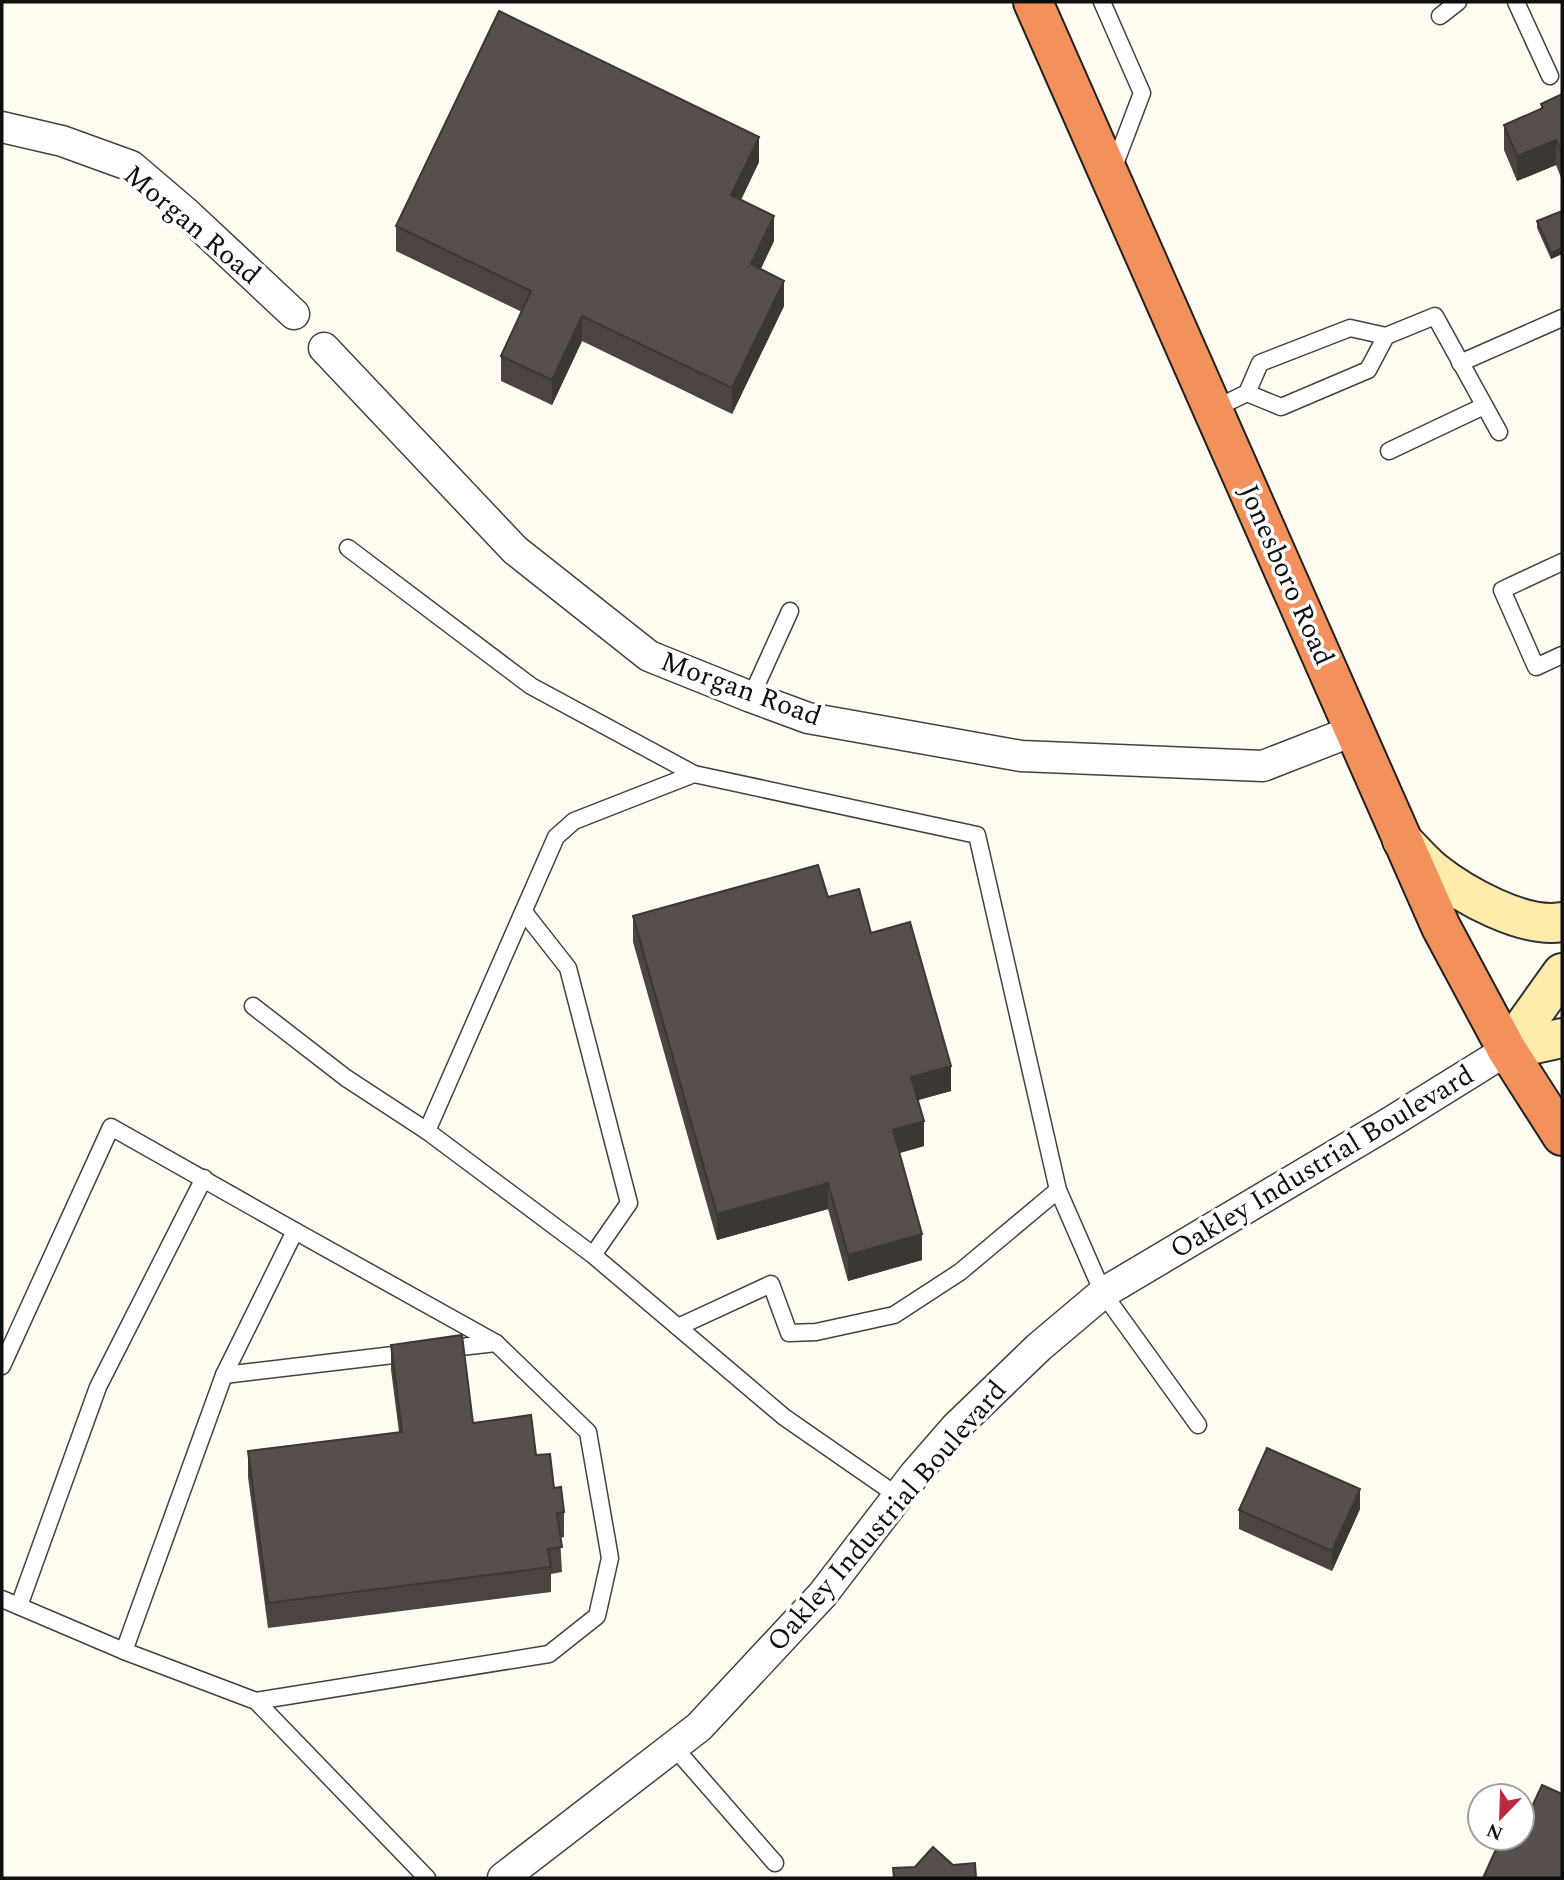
<svg xmlns="http://www.w3.org/2000/svg" width="1564" height="1880" font-family="Spectral,serif">
<style>
.lines{fill:none;stroke-linecap:round;stroke-linejoin:round}
.lane-casing{stroke:#424242;stroke-width:19}
.street-casing{stroke:#424242;stroke-width:33}
.secondary-casing{stroke:#313131;stroke-width:42}
.highway-casing{stroke:#202020;stroke-width:42}
.lane{stroke:#fff;stroke-width:16}
.street{stroke:#fff;stroke-width:30}
.secondary{stroke:#feecad;stroke-width:38}
.highway{stroke:#f2915b;stroke-width:38}
.wall{fill:#4b4440}
.shaded-wall{fill:#3d3734}
.building{fill:#574f4b;stroke:#3d3734;stroke-width:2}
.labels{text-anchor:middle;dominant-baseline:central;stroke-width:7;stroke-linejoin:round;paint-order:stroke}
.street-label{font-size:28px;fill:#0f0f0f;stroke:#fff}
</style>
<rect width="100%" height="100%" fill="#fffbf1"/>
<g class="lines">
<g class="lane-casing">
<g id="lane">
<polyline points="1102,2 1142,93 1112,172"/>
<polyline points="1516,2 1550,76"/>
<polyline points="1440,16 1458,2"/>
<polyline points="1460,363 1562,318"/>
<polyline points="1247,393 1281,407 1368,370 1386,336"/>
<polyline points="1212,410 1247,393 1260,363 1350,328 1386,336 1435,316 1499,432"/>
<polyline points="1389,451 1484,406"/>
<polyline points="348,548 531,686 694,774 977,835 1058,1190 1103,1293 1198,1425"/>
<polyline points="1562,562 1502,590 1536,667 1562,655"/>
<polyline points="751,697 790,611"/>
<polyline points="524,912 568,968 629,1203 593,1255"/>
<polyline points="253,1006 346,1078 427,1131 593,1255 784,1417 898,1496"/>
<polyline points="427,1131 556,837 574,821 694,774"/>
<polyline points="678,1327 771,1284 789,1333 816,1332 894,1315 960,1272 1058,1190"/>
<polyline points="443,1349 496,1343"/>
<polyline points="2,1366 111,1127 295,1231"/>
<polyline points="224,1375 410,1353"/>
<polyline points="2,1599 124,1651"/>
<polyline points="19,1606 98,1387 204,1178"/>
<polyline points="256,1701 549,1654 597,1616 610,1558 588,1432 496,1343 295,1231 224,1375 124,1651 256,1701 427,1878"/>
<polyline points="673,1746 775,1863"/>
</g>
</g>
<g class="street-casing">
<g id="street">
<polyline points="2,127 62,141 131,166 186,213 294,314"/>
<polyline points="324,348 515,550 649,656 751,697 808,718 1021,756 1263,766 1355,730"/>
<polyline points="503,1878 699,1727 823,1594 915,1474 955,1428 1039,1347 1103,1293 1391,1122 1507,1050"/>
</g>
</g>
<g class="secondary-casing">
<g id="secondary">
<path d="M1402,840C1412,850 1422,862 1433,871C1463,895 1524,929 1562,922"/>
<polyline points="1507,1050 1562,973"/>
<polyline points="1507,1050 1562,1038"/>
</g>
</g>
<g class="highway-casing">
<polyline id="highway" points="1033,2 1441,927 1507,1050 1562,1136"/>
</g>
<use href="#lane" class="lane"/>
<use href="#street" class="street"/>
<use href="#secondary" class="secondary"/>
<use href="#highway" class="highway"/>
</g>
<g class="wall">
<polygon points="1562,94 1562,180 1556,165 1517,181 1504,150 1504,125 1541,109 1541,104"/>
<polygon points="759,162 741,200 774,241 760,269 784,306 732,414 582,341 552,405 501,381 501,356 522,312 396,251 396,226"/>
<polygon points="1562,211 1562,254 1551,259 1537,228 1537,221"/>
<polygon points="828,897 871,933 951,1091 918,1100 924,1146 899,1153 922,1260 848,1281 828,1209 717,1240 633,942 633,916"/>
<polygon points="391,1345 473,1423 536,1455 554,1488 564,1512 564,1537 560,1538 562,1572 551,1574 551,1592 268,1628 248,1477 248,1451 399,1432 391,1370"/>
<polygon points="1360,1509 1332,1571 1239,1529 1239,1510"/>
</g>
<g class="shaded-wall">
<polygon points="759,137 759,162 731,220 731,195"/>
<polygon points="1556,140 1556,165 1517,181 1517,156"/>
<polygon points="774,216 774,241 751,290 751,264"/>
<polygon points="1562,248 1562,254 1551,259 1551,253"/>
<polygon points="784,281 784,306 732,414 732,388"/>
<polygon points="582,316 582,341 552,405 552,380"/>
<polygon points="951,1066 951,1091 911,1102 911,1077"/>
<polygon points="924,1121 924,1146 893,1155 893,1130"/>
<polygon points="828,1183 828,1209 717,1240 717,1214"/>
<polygon points="922,1234 922,1260 848,1281 848,1255"/>
<polygon points="1360,1489 1360,1509 1332,1571 1332,1551"/>
</g>
<g class="building">
<polygon points="499,11 759,137 731,195 774,216 751,264 784,281 732,388 582,316 552,380 501,356 531,291 396,226"/>
<polygon points="1562,94 1562,154 1556,140 1517,156 1504,125 1543,108 1541,104"/>
<polygon points="1562,211 1562,248 1551,253 1537,221"/>
<polygon points="818,865 828,897 859,889 871,933 910,922 951,1066 911,1077 924,1121 893,1130 922,1234 848,1255 828,1183 717,1214 633,916"/>
<polygon points="462,1335 473,1423 531,1415 536,1455 550,1454 554,1488 561,1487 564,1512 557,1513 562,1547 548,1549 551,1567 268,1603 248,1451 402,1432 391,1345"/>
<polygon points="1267,1448 1360,1489 1332,1551 1239,1510"/>
<polygon points="1542,1785 1562,1794 1562,1878 1483,1878 1501,1838 1522,1838 1522,1808 1530,1811"/>
<polygon points="933,1847 953,1865 975,1863 976,1878 894,1878 893,1868 915,1867"/>
</g>
<g class="labels">
<g class="street-label">
<text transform="translate(192 225) rotate(40)">Morgan Road</text>
<text transform="translate(1286 575) rotate(66)">Jonesboro Road</text>
<text transform="translate(741 689) rotate(20)">Morgan Road</text>
<text transform="translate(1322 1162) rotate(-31)">Oakley Industrial Boulevard</text>
<text transform="translate(887 1516) rotate(-49)">Oakley Industrial Boulevard</text>
</g>
</g>
<rect width="1564" height="1880" fill="none" stroke="#0f0f0f" stroke-width="7"/>
<g transform="translate(1501 1817) rotate(203)"><circle r="33" fill="#ffffff" stroke="#9f9f9f" stroke-width="2"/>
<path d="M0-5L12 26L0 18L-12 26Z" fill="#be283e"/>
<text y="-10" font-size="19" font-weight="bold" text-anchor="middle" fill="#0f0f0f">N</text>
</g>
</svg>
